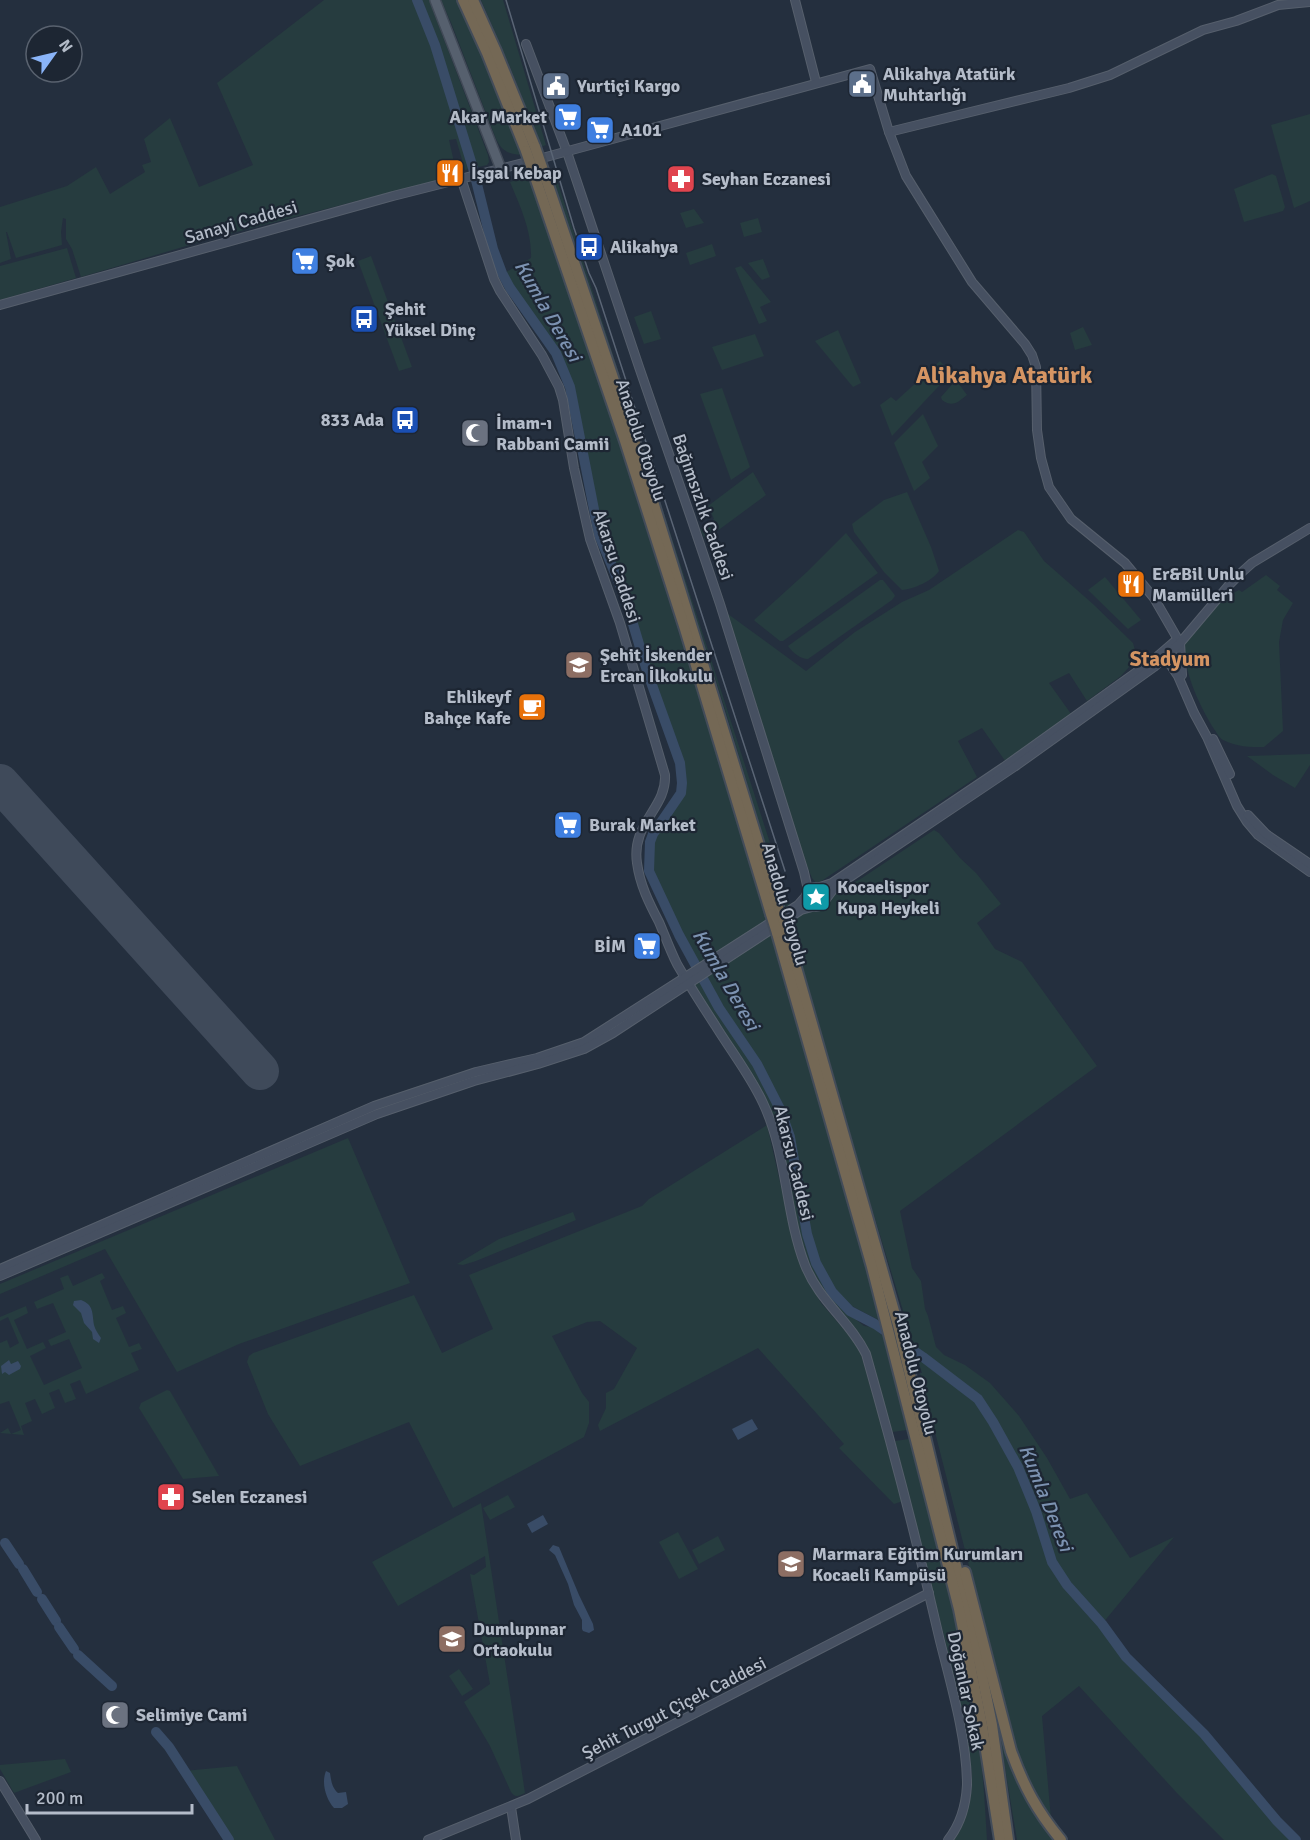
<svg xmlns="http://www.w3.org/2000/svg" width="1310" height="1840" font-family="Signika,sans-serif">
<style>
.green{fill:#263c3f}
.water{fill:#394c67}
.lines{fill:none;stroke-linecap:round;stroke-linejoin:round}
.river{stroke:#394c67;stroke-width:10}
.runway{stroke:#3f4a5a;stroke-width:38}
.secondary-casing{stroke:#565f6c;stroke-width:10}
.primary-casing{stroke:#414a57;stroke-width:12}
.highway-casing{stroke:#434c59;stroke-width:14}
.secondary{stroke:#465061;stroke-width:8}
.primary{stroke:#56606e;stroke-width:9}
.highway{stroke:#746855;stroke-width:10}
.tram{stroke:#5a6575;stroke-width:1.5}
.highway-bridge-casing{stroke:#434c59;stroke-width:14;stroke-linecap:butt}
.highway-bridge{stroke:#746855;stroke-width:10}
.labels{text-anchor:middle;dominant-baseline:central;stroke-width:4.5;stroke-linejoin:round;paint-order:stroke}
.poi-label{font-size:18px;font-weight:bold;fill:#b4bcc9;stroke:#1d2633;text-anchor:start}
.street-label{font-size:18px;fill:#b4bcc9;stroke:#1d2633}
.water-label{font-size:20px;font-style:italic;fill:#7c92b1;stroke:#1d2633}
.quarter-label{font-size:21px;font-weight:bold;fill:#d59563;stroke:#1d2633}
.district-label{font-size:24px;font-weight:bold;fill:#d59563;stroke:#1d2633}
</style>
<rect width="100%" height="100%" fill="#242f3e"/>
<g class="green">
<polygon points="324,0 429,0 488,155 489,162 487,165 465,170 456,139 449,140 457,175 210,239 81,277 72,249 66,239 66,219 63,218 61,232 62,245 16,258 7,232 6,232 11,259 0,263 0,207 67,186 96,167 110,194 145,172 142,165 151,162 144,139 170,118 199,187 253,165 217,83"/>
<path d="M441,0H456L472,32L521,155C508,154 502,151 496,139L452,25Z"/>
<polygon points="481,0 503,0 546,145 541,147 512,72"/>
<polygon points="1310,114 1310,201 1294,208 1271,125"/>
<polygon points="550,170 554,171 790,905 785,909 723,703"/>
<polygon points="1272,174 1276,176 1285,207 1283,211 1244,222 1234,189"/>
<path d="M529,176L618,440L719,760L767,921L700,965L664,899L652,870V844L655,836L679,802L683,792L685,779L680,748L659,696L629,602L600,531L574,390C569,374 562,357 553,343C537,319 517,298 506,272L531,258C532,231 520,206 510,182Z"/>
<polygon points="694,209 704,223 686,228 680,213"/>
<polygon points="758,218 762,232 744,237 740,223"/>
<polygon points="712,244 716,256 690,265 686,253"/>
<polygon points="67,248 76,278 0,300 0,266"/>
<polygon points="371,256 412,367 399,371 358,261"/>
<polygon points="763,259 770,277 762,280 748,263"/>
<polygon points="741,266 771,302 760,307 767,321 759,324 735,268"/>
<polygon points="651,311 661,339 644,344 634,317"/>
<polygon points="1083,327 1092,345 1075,350 1070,333"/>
<polygon points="838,330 861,383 853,387 815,341"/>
<polygon points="755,334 764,356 722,370 712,347"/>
<polygon points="940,361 951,373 892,436 880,405 891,397 896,401"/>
<path d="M956,380L967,395C958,402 953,408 942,400L941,397Z"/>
<polygon points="722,388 750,467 731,480 700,394"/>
<polygon points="923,414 938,446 922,462 930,478 914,491 894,443"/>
<polygon points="753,472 766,495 705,540 700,529 714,519 708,506"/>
<path d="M907,492L931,547L939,571C932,581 914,589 902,590L884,572L854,532L852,524L884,500Z"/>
<polygon points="1018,530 1024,532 1044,561 1093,604 1133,643 1137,658 1121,676 1087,701 1069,673 1049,683 1074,718 1008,765 982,728 958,741 977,777 817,884 812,878 804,858 728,614 806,671 855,632 902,602 929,590"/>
<polygon points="846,533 878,573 783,641 780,641 756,622 754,620 808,571"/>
<path d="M1266,575L1280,586L1277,590L1293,603L1283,620L1279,642L1283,731L1264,747C1250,747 1237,747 1223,740C1218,737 1216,731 1212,726C1197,700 1184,672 1184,642L1221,597L1228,596L1239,590L1242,592Z"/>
<polygon points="1105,577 1141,620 1128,629 1088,590"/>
<path d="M880,580H883L894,594L895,596L892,600L808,659C800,659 792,652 788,646Z"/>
<polygon points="1310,754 1310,765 1295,788 1273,775 1247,756"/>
<polygon points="934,830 939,833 960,858 976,873 1001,904 977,923 995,949 1022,962 1097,1066 900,1211 912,1268 921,1281 925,1309 928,1316 936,1347 944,1355 965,1365 990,1383 1019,1416 1047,1458 1070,1499 1087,1493 1130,1558 1174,1537 1102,1624 1126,1657 1204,1734 1277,1821 1296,1840 1224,1840 1176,1792 1079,1686 1042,1716 1051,1819 1030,1783 1017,1755 920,1373 922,1373 869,1199 789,922 811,909 823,907 833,894 862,878"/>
<circle cx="816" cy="897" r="8"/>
<polygon points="771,934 882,1322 848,1304 836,1291 824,1273 812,1239 790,1126 768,1077 752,1049 733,1024 706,975"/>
<path d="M698,980L753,1064L776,1106L786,1136L808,1250L816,1270L826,1288L839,1306L864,1326L872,1327L883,1336L907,1430L892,1432L868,1348C860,1332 847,1321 836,1308C822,1291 813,1274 805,1254L767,1111L690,986Z"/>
<polygon points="767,1125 795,1248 804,1273 821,1303 859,1347 903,1501 894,1504 839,1448 844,1444 758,1348 600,1431 598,1425 606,1408 606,1393 614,1389 637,1348 600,1321 587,1322 552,1336 582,1393 589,1402 589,1423 584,1437 453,1508 409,1422 300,1466 268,1414 247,1362 249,1356 253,1353 414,1295 442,1353 493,1329 469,1275 642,1206 649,1199"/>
<polygon points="348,1138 410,1283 239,1344 177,1372 105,1249 0,1294 0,1284"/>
<polygon points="573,1212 576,1220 476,1261 463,1265 457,1264 499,1239"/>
<polygon points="102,1273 105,1278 100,1281 112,1310 123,1306 126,1313 116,1318 129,1347 139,1343 142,1349 131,1353 139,1370 86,1394 80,1380 70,1384 76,1399 65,1403 59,1389 49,1393 55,1408 42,1414 35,1399 25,1403 32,1421 21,1426 24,1435 0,1433 8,1428 11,1434 21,1430 9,1401 0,1404 0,1343 7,1340 10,1348 19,1343 8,1317 0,1321 0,1317 26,1306 28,1313 14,1320 27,1349 43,1342 46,1348 30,1356 44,1385 82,1368 69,1339 51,1346 48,1340 66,1332 53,1303 37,1309 34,1302 64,1289 60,1278 68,1275 73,1286"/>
<polygon points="167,1390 170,1391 219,1476 183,1479 139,1408 141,1403"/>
<path d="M909,1439C936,1541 964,1644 979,1748C984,1779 985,1810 987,1840H954L966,1815L971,1794L972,1777L970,1755L955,1680L895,1441Z"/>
<polygon points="508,1495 515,1507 490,1520 483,1508"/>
<path d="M481,1503L525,1793C519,1796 515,1798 511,1792L490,1746L464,1702L490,1684L470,1574L474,1575L486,1567L485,1556L398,1606L372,1562Z"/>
<polygon points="678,1532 698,1569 679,1579 659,1542"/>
<polygon points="718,1536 725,1550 699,1564 692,1550"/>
<polygon points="459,1669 473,1689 462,1696 449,1676"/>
<polygon points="991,1684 1019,1787 1030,1807 1053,1840 1017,1840"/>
<polygon points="65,1759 71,1772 14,1793 0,1769 0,1765"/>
<polygon points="237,1766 275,1840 229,1840 184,1771"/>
</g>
<g class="water">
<path d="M81,1300C94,1305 92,1313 94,1325C95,1329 98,1334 101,1338L99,1343L93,1339L92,1332L84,1323L81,1313L73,1305L74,1301Z"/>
<polygon points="9,1360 11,1364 18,1361 21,1366 20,1369 9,1375 5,1372 2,1374 1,1366"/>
<polygon points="752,1419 758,1429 738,1440 732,1429"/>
<polygon points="543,1515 548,1524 532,1533 527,1524"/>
<polygon points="553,1545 559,1547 579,1595 593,1624 594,1630 589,1633 583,1631 582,1629 582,1620 574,1605 568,1584 555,1555 549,1550"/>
<path d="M326,1771L330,1773C331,1780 332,1788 338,1793L346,1792L348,1804L342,1808H334C326,1799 321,1783 326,1771Z"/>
</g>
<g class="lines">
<g class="river">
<polyline points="417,0 435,45 473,168 493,249 502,273 510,288 556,353 570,387 599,535 625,597 647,671 680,763 682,783 681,793 653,834 650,842 649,871 679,935 719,1008 757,1064 780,1109 790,1137 807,1234 816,1263 832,1292 850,1311 875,1324 923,1357 978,1399 993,1422 1018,1467 1036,1511 1052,1562 1067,1585 1102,1624 1126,1657 1204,1734 1277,1821 1296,1840"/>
<polyline points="5,1543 19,1564"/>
<polyline points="23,1569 37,1592"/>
<polyline points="42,1599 56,1621"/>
<polyline points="59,1627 74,1649"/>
<polyline points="78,1655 112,1686"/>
<polyline points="156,1732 169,1747 229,1840"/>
</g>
<polyline class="runway" points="0,783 260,1071"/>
<g class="secondary-casing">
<g id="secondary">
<polyline points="795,0 816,82"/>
<polyline points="526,44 567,152 639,367 690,515 720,604 804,872 808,890"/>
<polyline points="889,132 1069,88 1110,75 1203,30 1236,21 1278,5 1310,2"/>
<path d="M461,178L494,279L500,291L542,355L559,387L563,400L574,468L590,539L620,623L665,775C667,808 631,823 637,863C640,885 649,903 659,922C665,936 670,950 677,964C689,985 702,1005 715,1025C731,1051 750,1075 763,1103C787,1153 785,1213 805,1265C819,1301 850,1321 866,1354C893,1449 918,1545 940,1641C951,1685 967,1739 967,1785C966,1804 960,1825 948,1840"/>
<polyline points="0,305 393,196 535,160 870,69 889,132 906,176 972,282 1025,344 1032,355 1036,367 1037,430 1041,458 1049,487 1071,519 1125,563 1154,598 1180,643 1182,675"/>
<polyline points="1165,652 1165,657 1178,676 1194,713 1207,737 1237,806 1247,822 1258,835 1310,872"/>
<polyline points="1213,739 1230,774"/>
<polyline points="1248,815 1266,834 1310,864"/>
<circle cx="816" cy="897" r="10"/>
<polyline points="820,887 832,883 1004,767 1152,661 1174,642"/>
<polyline points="826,899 835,887 1017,765 1154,667 1180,643 1229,585 1242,572 1252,563 1310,528"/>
<polyline points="0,1269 374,1106 476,1072 537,1058 584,1042 798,905 806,896"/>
<polyline points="0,1276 377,1114 474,1081 538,1064 584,1049 613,1033 801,910 812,907"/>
<polyline points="0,1781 36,1840"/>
<polyline points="511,1807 516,1840"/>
<polyline points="428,1840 528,1799 929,1593"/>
</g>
</g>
<g class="primary-casing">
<polyline id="primary" points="435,0 501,169"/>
</g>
<g class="highway-casing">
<g id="highway">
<polyline points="463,0 487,53 526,151"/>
<polyline points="473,0 495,49 535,147"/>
<polyline points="544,173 634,440 779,910"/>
<polyline points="535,177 625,441 685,629 771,914"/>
<polyline points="785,929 898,1325 932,1466 980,1665 992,1725 1008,1840"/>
<polyline points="777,933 872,1267 959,1609 982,1725 1000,1840"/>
<path d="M965,1572L1011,1751C1024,1787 1037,1811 1061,1840"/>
</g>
</g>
<use href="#secondary" class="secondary"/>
<use href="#primary" class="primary"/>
<use href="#highway" class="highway"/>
<polyline class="tram" points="506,0 574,228 589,273 596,288 785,871"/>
<g class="highway-bridge-casing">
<g id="highway-bridge">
<polyline points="535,147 544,173"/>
<polyline points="526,151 535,177"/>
<polyline points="779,910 785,929"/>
<polyline points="771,914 777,933"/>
</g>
</g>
<use href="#highway-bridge" class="highway-bridge"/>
</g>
<defs>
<g id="civic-square" transform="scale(1.5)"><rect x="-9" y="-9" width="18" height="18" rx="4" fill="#5c6f8a" stroke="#1d2633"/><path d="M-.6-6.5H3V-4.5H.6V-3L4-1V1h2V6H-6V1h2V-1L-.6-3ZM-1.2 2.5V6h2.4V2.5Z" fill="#fff"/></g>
<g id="supermarket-square" transform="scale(1.5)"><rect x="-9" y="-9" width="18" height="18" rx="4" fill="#3f7fe0" stroke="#1d2633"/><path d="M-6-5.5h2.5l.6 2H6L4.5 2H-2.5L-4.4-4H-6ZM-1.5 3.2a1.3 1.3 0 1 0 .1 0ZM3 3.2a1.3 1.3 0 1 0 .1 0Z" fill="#fff"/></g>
<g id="restaurant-square" transform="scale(1.5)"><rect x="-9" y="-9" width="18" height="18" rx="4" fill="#e8710a" stroke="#1d2633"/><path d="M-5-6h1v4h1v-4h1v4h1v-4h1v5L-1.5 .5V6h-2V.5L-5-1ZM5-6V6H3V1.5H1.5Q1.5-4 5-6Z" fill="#fff"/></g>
<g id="pharmacy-square" transform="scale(1.5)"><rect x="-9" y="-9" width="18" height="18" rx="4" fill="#e0444e" stroke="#1d2633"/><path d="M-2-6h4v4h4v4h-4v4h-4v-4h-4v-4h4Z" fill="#fff"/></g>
<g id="bus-square" transform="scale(1.5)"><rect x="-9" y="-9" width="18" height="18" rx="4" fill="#1a4fb4" stroke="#1d2633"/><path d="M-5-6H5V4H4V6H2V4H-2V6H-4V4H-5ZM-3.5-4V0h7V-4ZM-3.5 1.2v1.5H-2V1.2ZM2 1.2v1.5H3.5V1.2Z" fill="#fff"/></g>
<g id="mosque-square" transform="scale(1.5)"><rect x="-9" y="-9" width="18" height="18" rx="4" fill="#6b7280" stroke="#1d2633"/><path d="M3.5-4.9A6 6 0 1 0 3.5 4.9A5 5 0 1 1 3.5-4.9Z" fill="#fff"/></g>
<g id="school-square" transform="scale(1.5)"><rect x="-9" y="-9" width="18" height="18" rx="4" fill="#8d6e63" stroke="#1d2633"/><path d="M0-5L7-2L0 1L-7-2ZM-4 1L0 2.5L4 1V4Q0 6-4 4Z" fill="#fff"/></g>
<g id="cafe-square" transform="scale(1.5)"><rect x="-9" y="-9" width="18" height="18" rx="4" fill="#e8710a" stroke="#1d2633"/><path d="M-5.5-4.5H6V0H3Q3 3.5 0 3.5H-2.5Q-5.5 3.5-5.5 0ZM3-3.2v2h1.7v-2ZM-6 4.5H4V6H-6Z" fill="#fff"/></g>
<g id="sight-square" transform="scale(1.5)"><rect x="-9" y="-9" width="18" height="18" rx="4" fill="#0f9aa8" stroke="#1d2633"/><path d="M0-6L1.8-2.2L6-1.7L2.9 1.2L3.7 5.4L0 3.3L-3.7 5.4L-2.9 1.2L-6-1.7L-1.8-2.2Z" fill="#fff"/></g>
</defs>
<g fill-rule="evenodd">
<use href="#civic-square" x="862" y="84"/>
<use href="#civic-square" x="556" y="86"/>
<use href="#supermarket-square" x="568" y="117"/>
<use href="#supermarket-square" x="600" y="130"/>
<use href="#restaurant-square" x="450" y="173"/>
<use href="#pharmacy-square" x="681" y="179"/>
<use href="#bus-square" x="589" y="247"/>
<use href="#supermarket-square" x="305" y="261"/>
<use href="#bus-square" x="364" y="319"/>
<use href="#bus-square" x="405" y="420"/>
<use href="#mosque-square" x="475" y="433"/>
<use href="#restaurant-square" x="1131" y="584"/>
<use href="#school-square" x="579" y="665"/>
<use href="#cafe-square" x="532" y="707"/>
<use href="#supermarket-square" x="568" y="825"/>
<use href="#sight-square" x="816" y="897"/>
<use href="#supermarket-square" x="647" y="946"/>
<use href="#pharmacy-square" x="171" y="1497"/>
<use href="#school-square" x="791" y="1564"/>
<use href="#school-square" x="452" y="1639"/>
<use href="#mosque-square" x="115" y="1715"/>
</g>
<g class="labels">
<g class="poi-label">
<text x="883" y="74">Alikahya Atatürk<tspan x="883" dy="21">Muhtarlığı</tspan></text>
<text x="577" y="86">Yurtiçi Kargo</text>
<text x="547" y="117" text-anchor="end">Akar Market</text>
<text x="621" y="130">A101</text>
<text x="471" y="173">İşgal Kebap</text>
<text x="702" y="179">Seyhan Eczanesi</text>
<text x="610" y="247">Alikahya</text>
<text x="326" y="261">Şok</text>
<text x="385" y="309">Şehit<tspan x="385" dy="21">Yüksel Dinç</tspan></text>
<text x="384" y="420" text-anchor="end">833 Ada</text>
<text x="496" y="423">İmam-ı<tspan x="496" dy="21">Rabbani Camii</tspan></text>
<text x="1152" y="574">Er&amp;Bil Unlu<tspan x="1152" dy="21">Mamülleri</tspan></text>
<text x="600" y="655">Şehit İskender<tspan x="600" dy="21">Ercan İlkokulu</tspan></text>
<text x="511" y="697" text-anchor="end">Ehlikeyf<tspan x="511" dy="21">Bahçe Kafe</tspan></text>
<text x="589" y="825">Burak Market</text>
<text x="837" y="887">Kocaelispor<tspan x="837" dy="21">Kupa Heykeli</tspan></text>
<text x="626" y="946" text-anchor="end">BİM</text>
<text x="192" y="1497">Selen Eczanesi</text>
<text x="812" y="1554">Marmara Eğitim Kurumları<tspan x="812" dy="21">Kocaeli Kampüsü</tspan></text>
<text x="473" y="1629">Dumlupınar<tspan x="473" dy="21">Ortaokulu</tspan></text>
<text x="136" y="1715">Selimiye Cami</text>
</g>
<g class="street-label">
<text transform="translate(241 222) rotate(-16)">Sanayi Caddesi</text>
<text transform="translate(641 440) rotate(72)">Anadolu Otoyolu</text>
<text transform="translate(703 507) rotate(71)">Bağımsızlık Caddesi</text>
<text transform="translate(617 566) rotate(72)">Akarsu Caddesi</text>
<text transform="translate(785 904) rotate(74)">Anadolu Otoyolu</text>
<text transform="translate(794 1163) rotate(76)">Akarsu Caddesi</text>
<text transform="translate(916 1373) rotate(76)">Anadolu Otoyolu</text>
<text transform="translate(966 1691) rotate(78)">Doğanlar Sokak</text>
<text transform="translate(674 1708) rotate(-27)">Şehit Turgut Çiçek Caddesi</text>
</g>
<g class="water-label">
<text transform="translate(548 311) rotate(60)">Kumla Deresi</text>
<text transform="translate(726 980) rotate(60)">Kumla Deresi</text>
<text transform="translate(1046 1498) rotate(68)">Kumla Deresi</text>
</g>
<g class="quarter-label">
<text x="1170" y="659">Stadyum</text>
</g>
<g class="district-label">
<text x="1004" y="375">Alikahya Atatürk</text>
</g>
</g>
<g transform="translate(54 54) rotate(56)"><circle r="28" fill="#1d2633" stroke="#59626f" stroke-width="1.5"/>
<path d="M0-4.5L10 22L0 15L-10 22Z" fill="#8ab4f8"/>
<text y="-9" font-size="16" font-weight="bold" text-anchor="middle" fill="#b4bcc9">N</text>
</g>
<path d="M27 1804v9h165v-9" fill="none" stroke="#b4bcc9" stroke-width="3"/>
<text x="36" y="1804" font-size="18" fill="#b4bcc9" stroke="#1d2633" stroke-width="4.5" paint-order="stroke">200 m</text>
</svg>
